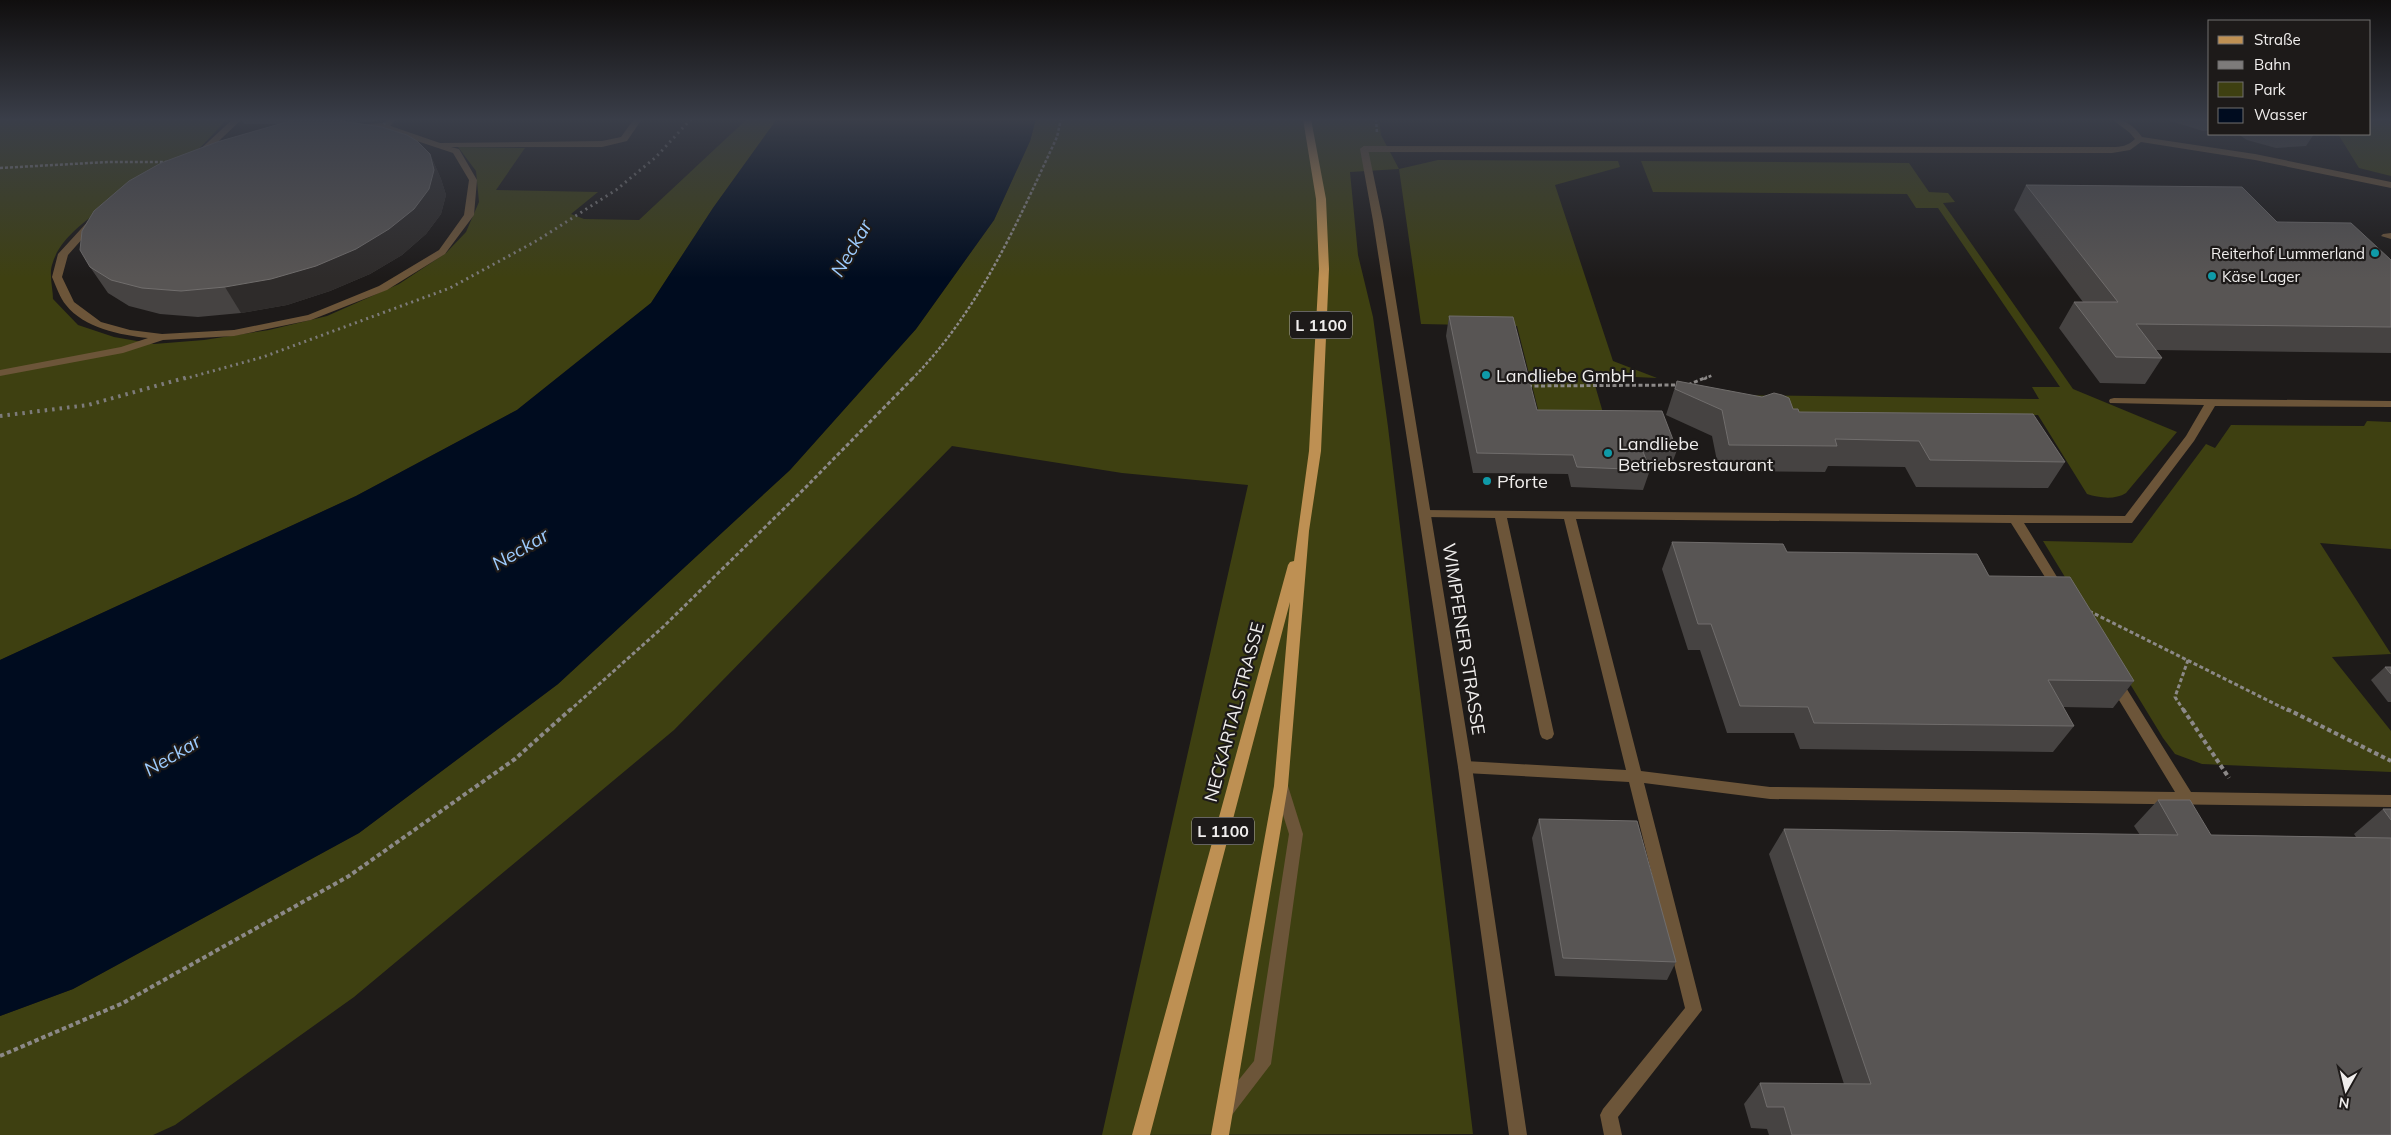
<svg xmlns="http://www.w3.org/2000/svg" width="2391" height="1135" font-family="Mulish,sans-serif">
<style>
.green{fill:#3e4011}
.water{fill:#000c1f}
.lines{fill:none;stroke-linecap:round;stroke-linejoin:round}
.path-far2{stroke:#8c8988;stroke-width:2.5;stroke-dasharray:3 2;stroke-linecap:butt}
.path-far1{stroke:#8c8988;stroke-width:3;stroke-dasharray:4 2.5;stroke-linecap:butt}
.path{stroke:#8c8988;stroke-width:4;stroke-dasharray:4.5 3;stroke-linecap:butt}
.service{fill:#6c5539;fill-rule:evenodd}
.minor{fill:#6c5539;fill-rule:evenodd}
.tertiary{fill:#6c5539;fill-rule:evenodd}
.primary{fill:#be9053;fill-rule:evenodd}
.rail-far1{stroke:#7d7b7a;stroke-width:3;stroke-dasharray:2 4;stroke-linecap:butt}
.rail{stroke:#7d7b7a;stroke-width:4;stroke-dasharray:2.5 5;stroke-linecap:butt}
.wall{fill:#464342}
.shaded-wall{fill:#2e2b2a}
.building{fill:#585554;stroke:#706d6c}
.culture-dot{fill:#0f9aa8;stroke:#1d1a19;stroke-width:2}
.labels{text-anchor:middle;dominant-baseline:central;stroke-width:4.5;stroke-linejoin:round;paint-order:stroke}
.far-poi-label{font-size:15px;fill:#f0eeed;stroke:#1d1a19;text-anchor:end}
.shield{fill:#1d1a19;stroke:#b1aead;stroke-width:1}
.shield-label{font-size:16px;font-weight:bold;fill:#f0eeed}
.poi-label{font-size:18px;fill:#f0eeed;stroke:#1d1a19;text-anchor:start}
.street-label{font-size:18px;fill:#f0eeed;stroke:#1d1a19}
.water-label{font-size:19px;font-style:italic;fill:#9dcbfd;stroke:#1d1a19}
</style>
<rect width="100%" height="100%" fill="#1d1a19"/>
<g class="green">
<path d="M0,119H228C213,133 195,156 178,166C142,187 63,221 52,265C49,275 53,289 53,299L78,325L114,337L154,344L204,340L269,330L327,316L399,284L446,253L466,232L479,202L476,171L458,147L525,148L496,190L598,192L571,214L584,219L639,220L747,119H777L713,208L651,303L517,410L356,496L0,660Z"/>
<polygon points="1036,119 1379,119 1381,135 1399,169 1438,160 1618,161 1620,167 1555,185 1613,361 1657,378 1592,375 1606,423 1541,421 1517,326 1421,324 1399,169 1350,172 1358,255 1373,317 1388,427 1473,1134 1102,1135 1248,485 1122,473 952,446 674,730 354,997 175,1125 153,1135 0,1135 0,1016 73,989 359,833 558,684 790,470 916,329 994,220 1030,141"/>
<polygon points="2370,119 2391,119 2391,176 2359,168 2338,134 2370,134"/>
<path d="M1641,161L1909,163L1929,192L1948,193L1955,202L1943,203L2073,389L2177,432L2126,493C2115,500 2099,498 2087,494L2038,415H1881L1784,425L1707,390H1729L1731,395L2039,399L2032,387H2060L1938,208H1916L1907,194L1653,192Z"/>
<polygon points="2367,421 2391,422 2391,549 2320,543 2391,654 2332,657 2391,731 2391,772 2202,764 2175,754 2163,738 2043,541 2132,543 2206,444 2215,448 2231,425 2364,426"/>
</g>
<polygon class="water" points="777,119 1036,119 1030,141 994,220 916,329 790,470 558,684 359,833 73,989 0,1016 0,660 356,496 517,410 651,303 713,208"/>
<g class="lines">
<g class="path-far2">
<polyline points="1376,119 1377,133"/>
<polyline points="0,168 108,162 167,162"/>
<path d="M912,379C980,310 1017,223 1057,137L1061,119"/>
<polyline points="1704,379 1713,375"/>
</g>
<g class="path-far1">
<polyline points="1688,385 1707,377"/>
<polyline points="1528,386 1679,385"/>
<polyline points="2089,611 2289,711"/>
<polyline points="569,711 663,627 805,488 914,377"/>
<polyline points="2184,711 2175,697 2188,660"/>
</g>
<g class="path">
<polyline points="2183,709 2229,778"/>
<polyline points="2287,709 2391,761"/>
<polyline points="0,1056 123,1003 349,876 515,759 571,709"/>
</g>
<g class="service">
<polygon points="233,119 242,119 202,157 196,157 196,153"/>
<path d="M634,119H642L627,141L602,147H451L459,149L477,180L474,215L445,254L387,290L311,320L234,336L163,340L123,353L0,376V370L121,347L148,338C120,335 84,328 66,305C60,298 56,286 52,277L58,254L91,218H97L99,220L68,255L62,277L74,302L101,322L130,330L162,334L234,330L308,315L379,286L439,250L464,215L469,180L453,153L381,129L359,130L355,127L356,125L382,123L440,143L602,141L621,137Z"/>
<polygon points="2391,233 2391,239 2381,236 2383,234"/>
<polygon points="2114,398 2391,401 2391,407 2215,406 2194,441 2132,523 2024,523 2065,590 2059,595 2055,593 2011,523 1576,519 1641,771 1770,787 2175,792 2108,682 2110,678 2120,678 2191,792 2391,795 2391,807 1770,799 1644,783 1702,1010 1618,1117 1622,1135 1604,1135 1600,1115 1603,1109 1685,1008 1629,782 1465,773 1460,771 1458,767 1460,763 1465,761 1626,770 1564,519 1507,518 1554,734 1552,738 1547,740 1542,738 1540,734 1495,518 1425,517 1421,516 1419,513 1421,510 2125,516 2186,436 2204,405 2110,403 2109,401 2110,399"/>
<polygon points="1281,780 1286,782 1288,786 1303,834 1271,1064 1232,1115 1226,1118 1220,1115 1217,1109 1220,1103 1254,1061 1289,834 1274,786 1276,782"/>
</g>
<g class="minor">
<polygon points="387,119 396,119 388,129 382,129 381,127"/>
<path d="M2112,119C2125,119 2134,126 2142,137L2255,154L2391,182V188L2255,160L2141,142L2130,150L2112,153L1364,152L1360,149L1364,146L2112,147C2121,147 2128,146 2135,139L2130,133Z"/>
</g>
<polygon class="tertiary" points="1364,146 1368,149 1383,221 1472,767 1527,1135 1509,1135 1458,767 1373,221 1360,149"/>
<polygon class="primary" points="1303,119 1311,119 1326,199 1329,269 1321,451 1309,531 1288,786 1229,1135 1211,1135 1274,786 1290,602 1150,1135 1132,1135 1288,565 1290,562 1294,561 1309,451 1319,269 1316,199"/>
<g class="rail-far1">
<polyline points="372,138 388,119"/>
<polyline points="184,379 263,357 450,288 538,240 616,190 656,157 691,119"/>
</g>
<polyline class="rail" points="0,416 88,405 188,377"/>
</g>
<g class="wall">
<polygon points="241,119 378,119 376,121 362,122 363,124 430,154 441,179 446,195 441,214 426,234 402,255 370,274 330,291 287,305 241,313 198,317 160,314 129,306 108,293 90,267 280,124 244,124"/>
<polygon points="2164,119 2210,119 2210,130 2203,131"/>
<polygon points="2238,134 2314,134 2306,146 2276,148 2247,140"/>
<polygon points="2026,185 2277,222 2391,260 2391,353 2156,350 2162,358 2145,384 2100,383 2059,328 2074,302 2083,302 2014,210"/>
<polygon points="1449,316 1537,410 1677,450 1670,469 1649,469 1650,470 1643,490 1571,487 1568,474 1473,473 1446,336"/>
<polygon points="1677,381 1793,409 1799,412 2065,462 2048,488 1916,487 1905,467 1828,466 1825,472 1719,471 1712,436 1666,415"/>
<polygon points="1672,542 1787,552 1989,576 2134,681 2113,708 2063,707 2074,726 2053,752 1800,749 1794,733 1727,733 1700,650 1688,650 1662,569"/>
<polygon points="2385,667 2391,667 2391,702 2388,702 2371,680"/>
<polygon points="2158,800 2211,835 2356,837 2354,834 2383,809 2391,809 2391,1135 1769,1135 1767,1129 1751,1128 1744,1104 1760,1083 1844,1084 1769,854 1784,829 2140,835 2134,826"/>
<polygon points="1539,819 1676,962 1667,980 1555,976 1532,838"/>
</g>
<g class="shaded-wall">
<polygon points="343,119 361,119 366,131 341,121"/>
<polygon points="430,154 441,179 446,195 441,214 426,234 402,255 370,274 330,291 287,305 241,313 225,287"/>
</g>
<g class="building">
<polygon points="297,119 343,119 341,121 382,127 407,135 417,141 430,154 434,170 429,189 414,209 389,229 356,249 316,266 271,279 225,287 181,291 142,288 111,280 90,267 80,250 82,231 94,211 129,181 161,163 217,142"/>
<polygon points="2026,185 2242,187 2277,222 2351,223 2391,260 2391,327 2136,324 2162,358 2116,357 2074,302 2118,302"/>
<polygon points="1449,316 1513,317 1537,410 1662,411 1677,450 1642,449 1650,470 1577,467 1573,455 1477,453"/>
<polygon points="1677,381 1762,397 1774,393 1782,395 1789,398 1793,409 1798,409 1799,412 2033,414 2065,462 1930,460 1919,441 1835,439 1837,446 1729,445 1722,410 1675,389"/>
<polygon points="1672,542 1783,544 1787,552 1977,554 1989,576 2070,577 2134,681 2048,680 2074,726 1814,723 1808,707 1740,706 1711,624 1698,624"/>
<polygon points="2385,667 2391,667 2391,674"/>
<polygon points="2158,800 2190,800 2211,835 2391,838 2391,1135 1792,1135 1784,1107 1767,1107 1760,1083 1871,1084 1784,829 2178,835"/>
<polygon points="2383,809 2391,809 2391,820"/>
<polygon points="1539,819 1637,821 1676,962 1563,958"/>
</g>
<linearGradient id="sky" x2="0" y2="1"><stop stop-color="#100e0e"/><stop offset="0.43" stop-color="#3a3e49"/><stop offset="1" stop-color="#3a3e49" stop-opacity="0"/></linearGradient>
<rect width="2391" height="278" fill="url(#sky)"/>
<g class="culture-dot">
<circle cx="2375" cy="253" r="5"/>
<circle cx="2212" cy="276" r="5"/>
<circle cx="1486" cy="375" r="5"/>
<circle cx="1608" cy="453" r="5"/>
<circle cx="1487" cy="481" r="5"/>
</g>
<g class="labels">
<g class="far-poi-label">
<text x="2365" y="253">Reiterhof Lummerland</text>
<text x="2222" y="276" text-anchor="start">Käse Lager</text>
</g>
<g class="shield">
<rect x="1290" y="311.5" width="62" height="27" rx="4"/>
<rect x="1192" y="817.5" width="62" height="27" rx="4"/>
</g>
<g class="shield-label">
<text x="1321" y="325">L 1100</text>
<text x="1223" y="831">L 1100</text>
</g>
<g class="poi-label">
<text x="1496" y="375">Landliebe GmbH</text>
<text x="1618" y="443">Landliebe<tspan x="1618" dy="21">Betriebsrestaurant</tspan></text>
<text x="1497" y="481">Pforte</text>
</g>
<g class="street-label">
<text transform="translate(1464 639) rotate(81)">WIMPFENER STRASSE</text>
<text transform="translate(1234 712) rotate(-75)">NECKARTALSTRASSE</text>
</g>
<g class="water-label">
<text transform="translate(851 248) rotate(-60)">Neckar</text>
<text transform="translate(520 549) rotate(-31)">Neckar</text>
<text transform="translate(172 755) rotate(-31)">Neckar</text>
</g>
</g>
<rect x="2208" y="20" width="162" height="115" fill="#1d1a19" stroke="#716f6e"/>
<rect x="2218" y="36" width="25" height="8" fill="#be9053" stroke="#716f6e"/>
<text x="2254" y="45" font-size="15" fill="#f0eeed">Straße</text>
<rect x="2218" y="61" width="25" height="8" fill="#7d7b7a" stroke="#716f6e"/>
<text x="2254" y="70" font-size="15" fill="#f0eeed">Bahn</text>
<rect x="2218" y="82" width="25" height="15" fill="#3e4011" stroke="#716f6e"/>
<text x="2254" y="95" font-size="15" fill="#f0eeed">Park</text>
<rect x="2218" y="108" width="25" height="15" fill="#000c1f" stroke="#716f6e"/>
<text x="2254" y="120" font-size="15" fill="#f0eeed">Wasser</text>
<g transform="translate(2346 1090) rotate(188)" stroke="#1d1a19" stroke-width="4" paint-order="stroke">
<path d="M0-4L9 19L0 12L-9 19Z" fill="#f0eeed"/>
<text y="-8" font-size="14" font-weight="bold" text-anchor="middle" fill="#f0eeed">N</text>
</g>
</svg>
